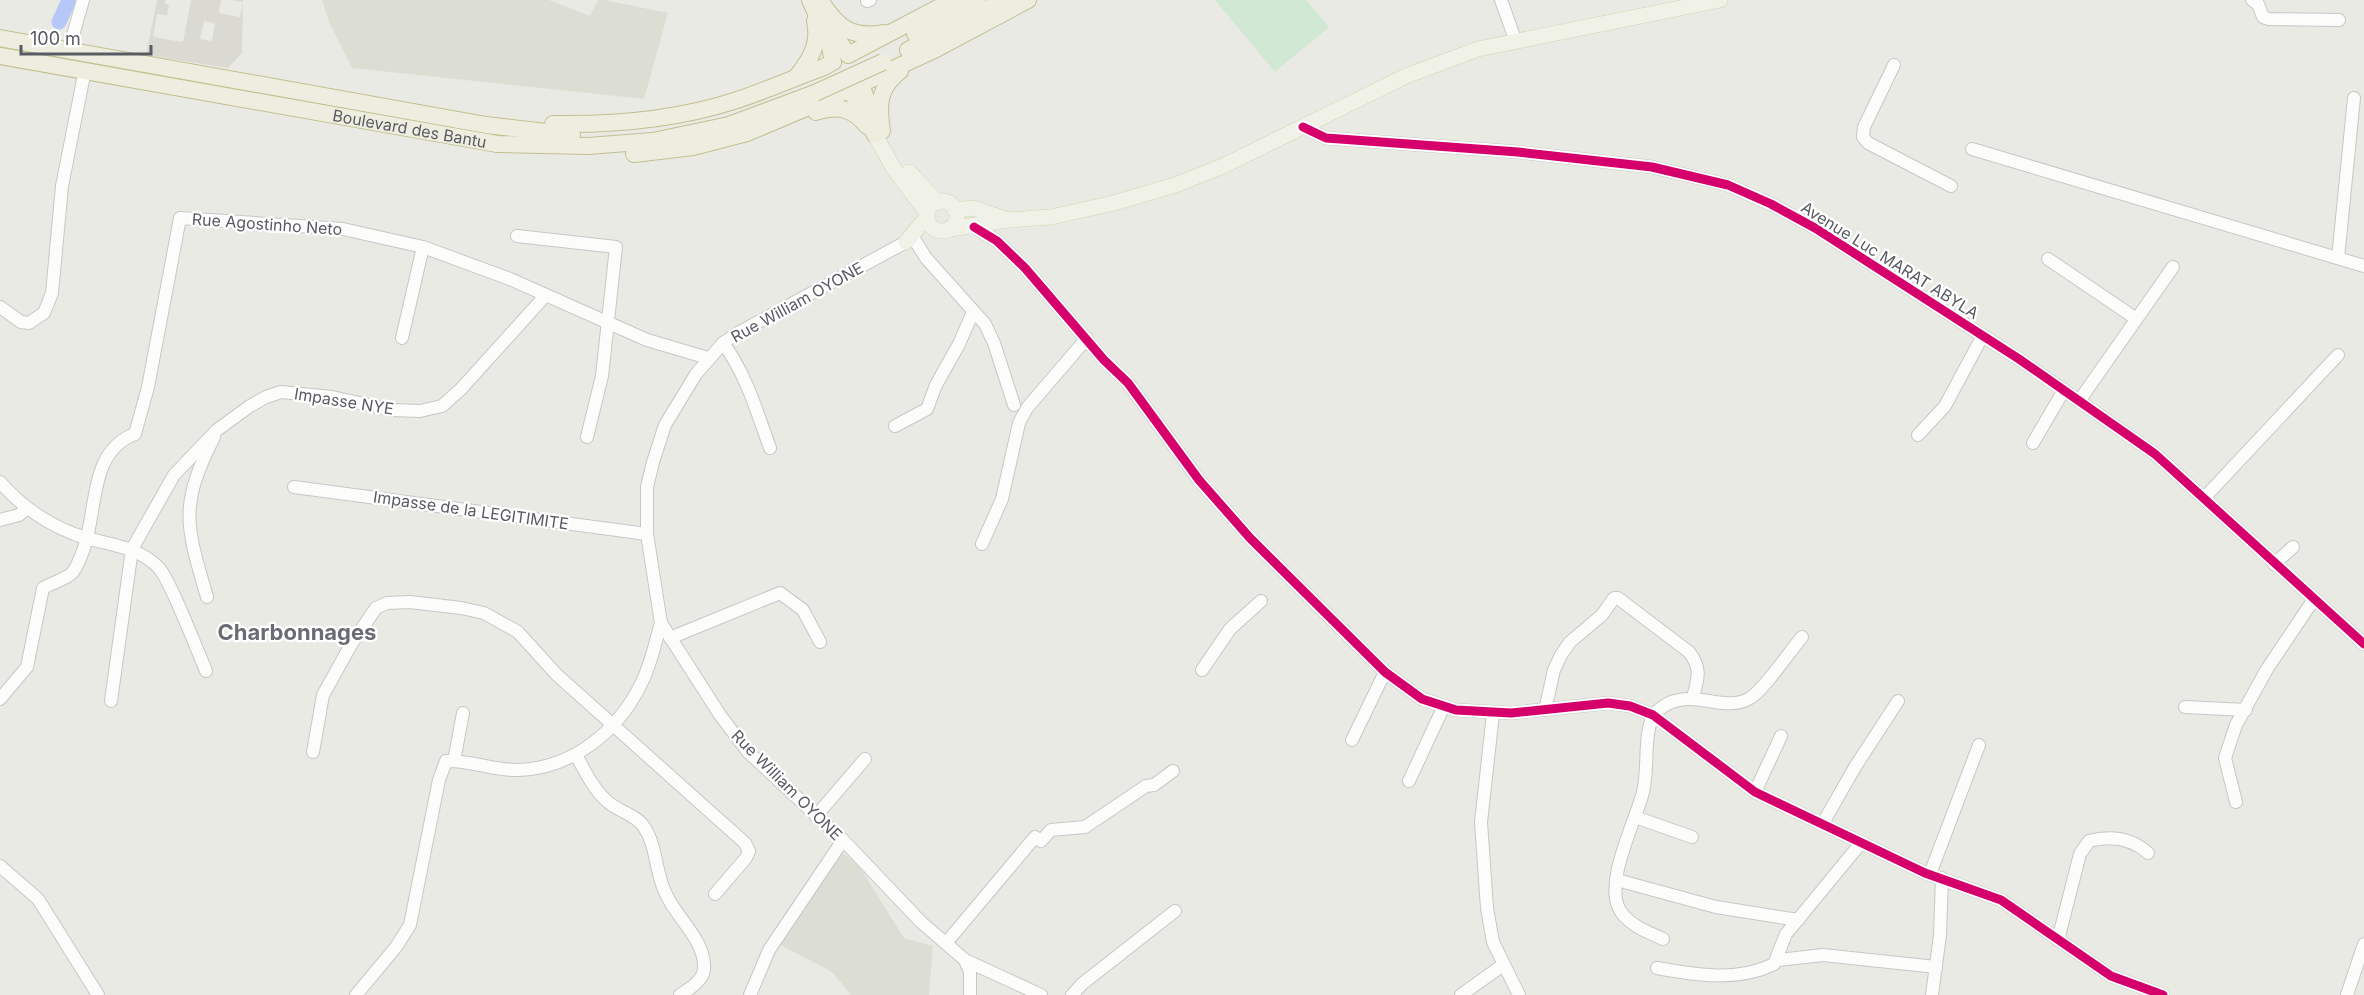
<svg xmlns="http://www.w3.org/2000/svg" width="2364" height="995" font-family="Inter,sans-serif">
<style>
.industrial{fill:#dadad3;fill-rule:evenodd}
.education{fill:#ddded3}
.green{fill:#d0e8d4}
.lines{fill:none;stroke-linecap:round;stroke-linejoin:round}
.river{stroke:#b6c8f7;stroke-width:15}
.minor-casing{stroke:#c7c7c7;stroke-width:14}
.major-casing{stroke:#d4d4b0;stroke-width:16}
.highway-casing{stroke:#c2c091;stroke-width:18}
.minor{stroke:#fcfcfb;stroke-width:12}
.major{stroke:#f1f2e7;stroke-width:15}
.highway{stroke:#eeeee0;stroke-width:16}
.highway-bridge-casing{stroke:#c2c091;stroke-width:18;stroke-linecap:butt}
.highway-bridge{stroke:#eeeee0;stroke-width:16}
.cycleway-casing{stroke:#fff;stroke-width:13}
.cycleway{stroke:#d6006c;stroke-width:9}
.labels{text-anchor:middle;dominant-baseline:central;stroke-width:4.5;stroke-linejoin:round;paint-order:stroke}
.street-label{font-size:16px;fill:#595b63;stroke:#fff}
.district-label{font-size:22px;font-weight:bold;fill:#6a6c75;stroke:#fff}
</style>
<rect width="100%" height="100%" fill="#eaeae4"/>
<path class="industrial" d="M157,0H165V4L169,5L167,15L157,14L153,37L183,42L191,0H221L219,13L240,17L243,2L232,0H243L242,53L228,68L146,55ZM204,21L215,23L212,41L200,39Z"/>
<g class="education">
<polygon points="322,0 549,0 590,16 598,0 605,0 668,13 644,99 352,68 329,22"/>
<polygon points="839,851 857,863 904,938 933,946 929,995 851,995 832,972 777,943"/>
</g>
<polygon class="green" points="1215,0 1306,0 1329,27 1275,72"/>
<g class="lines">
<polyline class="river" points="59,22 69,0"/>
<g class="minor-casing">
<g id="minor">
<polyline points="1501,0 1516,42"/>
<polyline points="2252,0 2258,4 2263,17 2269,19 2339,20"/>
<polyline points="867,1 870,0"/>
<polyline points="69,49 83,0"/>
<polyline points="1894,65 1864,127 1863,137 1868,143 1951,186"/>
<polyline points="1303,127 1326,138 1518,152 1652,167 1728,185 1771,204 1815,228 2019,359 2155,454 2364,644"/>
<polyline points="1972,149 2364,266"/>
<polyline points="974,227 997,241 1025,268 1104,360 1128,383 1199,480 1250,538 1385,672 1422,699 1456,710 1511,713 1608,703 1630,706 1653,715 1755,792 1925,873 2001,900 2111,976 2163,995"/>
<polyline points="517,236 616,247 602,376 587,437"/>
<polyline points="914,239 926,258 985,324 994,343 1014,405"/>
<polyline points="906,242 738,333 723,343 696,374 665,425 653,462 647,487 647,534 661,623 720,715 748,752 843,840 921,922 965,960 970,972 970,995"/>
<polyline points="2338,258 2354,98"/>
<polyline points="2048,259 2135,318"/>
<polyline points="0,307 21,322 29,323 44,313 52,293 62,186 83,80"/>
<polyline points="402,338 423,247"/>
<path d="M723,343C746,374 757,412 770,448"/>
<polyline points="2079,401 2173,267"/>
<polyline points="895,426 927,409 936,385 959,344 973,312"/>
<polyline points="1918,435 1945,406 1982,337"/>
<polyline points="2033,443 2064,390"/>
<path d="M0,482C20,505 46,523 74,534C104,545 135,544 158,567C169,577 198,652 206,671"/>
<polyline points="294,487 647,534"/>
<polyline points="2205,497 2338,355"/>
<polyline points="0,520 19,515 27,508"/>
<polyline points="982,544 1002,499 1019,423 1027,408 1087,338"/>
<polyline points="2274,564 2293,547"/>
<path d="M207,597C186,525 179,506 214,437"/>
<polyline points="670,638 780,593 803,610 820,642"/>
<polyline points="1202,670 1230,629 1261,601"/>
<path d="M0,699L27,667L43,588C52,583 66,579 72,573C76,569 79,561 81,556C99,516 86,452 135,434L148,387L180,218L343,229L423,247L510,279L647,340L708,358"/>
<polyline points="111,701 132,549 174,475 217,430 250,406 266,397 281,392 332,397 392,410 420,411 442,406 461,389 545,296"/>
<polyline points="2185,707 2246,710"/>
<path d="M1545,710L1554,670L1561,655L1570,642L1602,615L1614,598H1618L1689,652C1702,668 1698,679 1693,697"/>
<polyline points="1493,714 1481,822 1487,908 1493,942 1519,995"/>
<polyline points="1352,740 1385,672"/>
<polyline points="313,752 323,695 352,643 376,608 387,603 410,602 461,608 484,613 518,632 557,675 745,843 749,851 746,858 715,894"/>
<path d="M576,755C585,771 593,789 607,801C617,811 637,815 644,827C657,846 655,871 665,892C675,917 706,940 704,969C703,981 689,989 680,995"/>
<polyline points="454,761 463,713"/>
<polyline points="1409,781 1443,708"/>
<polyline points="1755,792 1781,736"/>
<polyline points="2236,802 2225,758 2236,725 2267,669 2314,599"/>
<polyline points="816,816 865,759"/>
<polyline points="1635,817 1692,837"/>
<polyline points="1823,823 1855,767 1898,701"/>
<polyline points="0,866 38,899 98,995"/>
<polyline points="1930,874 1979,745"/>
<polyline points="1617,880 1716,907 1798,920"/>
<path d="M1663,939C1648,932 1631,926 1621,912C1602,885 1636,821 1643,792C1649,767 1643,739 1653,715C1686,680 1721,716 1750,698C1764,690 1790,651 1802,637"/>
<path d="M2058,940L2080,854L2089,841C2112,835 2131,838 2148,853"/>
<polyline points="946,943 1035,837 1041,841 1051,830 1085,827 1146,786 1154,785 1173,771"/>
<polyline points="965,960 1041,995"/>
<polyline points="1778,960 1823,955 1936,967"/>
<path d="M1657,968C1695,975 1738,982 1774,964L1786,934L1861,843"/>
<path d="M356,995L396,947L410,925L439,780L446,761C470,760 494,771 519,770C573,768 618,731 641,684C651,665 655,643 661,623"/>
<polyline points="750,995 769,950 843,840"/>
<polyline points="1072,995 1082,984 1175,911"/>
<polyline points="1461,995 1503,965"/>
<polyline points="1932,995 1940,935 1942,878"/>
<polyline points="2347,995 2364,944"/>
</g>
</g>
<g class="major-casing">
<g id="major">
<polyline points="875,135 894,169 927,213"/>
<polyline points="909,172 938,202"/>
<circle cx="942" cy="216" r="15"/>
<polyline points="955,210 974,208 1008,220"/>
<polyline points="950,229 1008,220 1051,217 1114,203 1175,185 1223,166 1406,76 1478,49 1720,0"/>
<polyline points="906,242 927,217"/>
</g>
</g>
<g class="highway-casing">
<g id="highway">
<path d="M820,0C837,27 851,39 884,33"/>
<polyline points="832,30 848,55 953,0"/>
<polyline points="915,34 977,0"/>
<polyline points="0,38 486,125 572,135"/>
<polyline points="908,50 1004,0"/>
<path id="s1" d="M0,56L497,144L588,146L653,141L729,125L815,93"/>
<path d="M797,76C811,59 820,43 815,21"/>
<polyline points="869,107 861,84 936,49 1028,0"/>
<path d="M816,112C837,105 853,108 867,126"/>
<path d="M553,124C615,125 675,120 734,101C765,91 794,78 824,67L833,62L829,42L810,0"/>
<path d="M882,131C878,105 878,88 900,71"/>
<polyline points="634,154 693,147 747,133 849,90 862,108 875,135"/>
</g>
</g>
<use href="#minor" class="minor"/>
<use href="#major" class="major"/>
<use href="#highway" class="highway"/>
<g class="highway-bridge-casing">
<polyline id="highway-bridge" points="815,93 883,62"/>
</g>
<use href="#highway-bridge" class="highway-bridge"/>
<g class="cycleway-casing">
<g id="cycleway">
<polyline points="1303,127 1326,138 1518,152 1652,167 1728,185 1771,204 1815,228 2019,359 2155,454 2364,644"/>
<polyline points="974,227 997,241 1025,268 1104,360 1128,383 1199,480 1250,538 1385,672 1422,699 1456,710 1511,713 1608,703 1630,706 1653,715 1755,792 1925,873 2001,900 2111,976 2163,995"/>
</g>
</g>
<use href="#cycleway" class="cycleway"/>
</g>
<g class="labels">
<g class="street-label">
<text stroke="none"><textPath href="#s1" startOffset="416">Boulevard des Bantu</textPath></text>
<text transform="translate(267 224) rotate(4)">Rue Agostinho Neto</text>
<text transform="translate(1890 260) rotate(32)">Avenue Luc MARAT ABYLA</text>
<text transform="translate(797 302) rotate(-29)">Rue William OYONE</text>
<text transform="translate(344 401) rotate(9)">Impasse NYE</text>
<text transform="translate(471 510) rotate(8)">Impasse de la LEGITIMITE</text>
<text transform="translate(787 785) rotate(45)">Rue William OYONE</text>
</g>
<g class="district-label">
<text x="297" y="632">Charbonnages</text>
</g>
</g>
<path d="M21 45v9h130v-9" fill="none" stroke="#595b63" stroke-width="3"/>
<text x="30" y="45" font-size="18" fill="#595b63" stroke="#ffffff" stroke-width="4.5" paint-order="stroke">100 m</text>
</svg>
